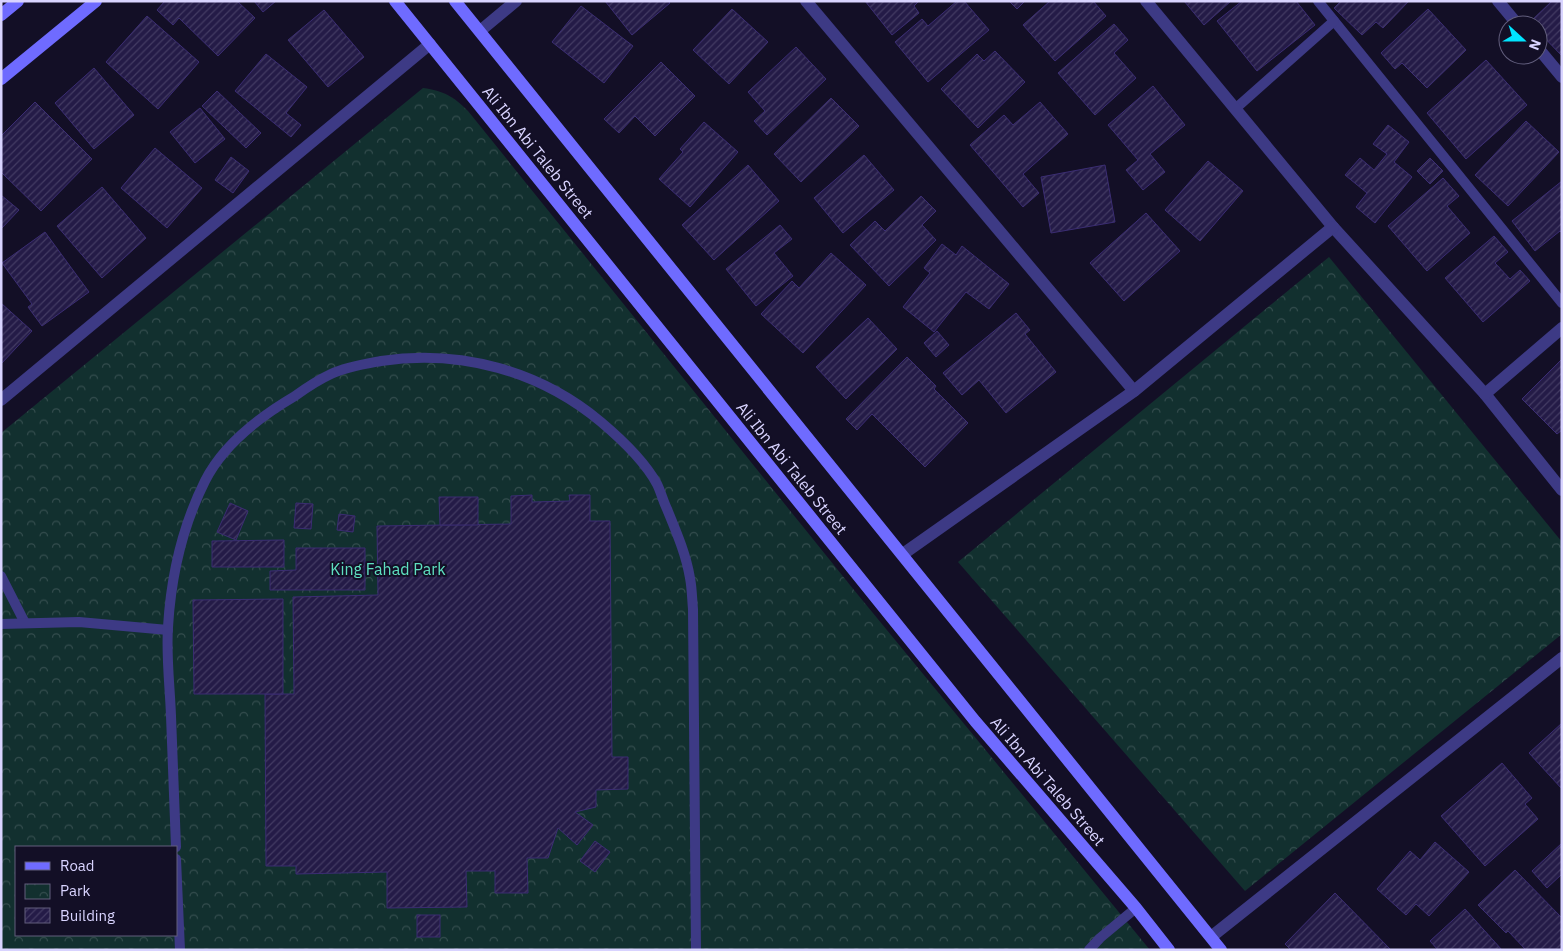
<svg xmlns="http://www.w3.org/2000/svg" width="1563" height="951" font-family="'IBM Plex Sans',sans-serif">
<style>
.park{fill:url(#park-crowns);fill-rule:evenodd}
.building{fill:url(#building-hatch);stroke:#3b2d73}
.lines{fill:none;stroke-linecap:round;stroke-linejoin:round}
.lane{stroke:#3d3a85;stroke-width:10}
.street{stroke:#3d3a85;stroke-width:12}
.secondary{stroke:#6f6bff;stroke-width:12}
.labels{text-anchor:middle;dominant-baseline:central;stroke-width:4;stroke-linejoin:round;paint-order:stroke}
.street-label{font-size:16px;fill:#d9d4ff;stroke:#130f26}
.park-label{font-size:16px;fill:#5fe0c0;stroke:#130f26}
</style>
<defs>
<pattern id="park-crowns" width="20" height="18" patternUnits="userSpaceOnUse" patternTransform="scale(1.25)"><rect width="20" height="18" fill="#12302f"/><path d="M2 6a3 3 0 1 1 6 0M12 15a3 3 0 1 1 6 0" fill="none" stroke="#344d4e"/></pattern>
<pattern id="building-hatch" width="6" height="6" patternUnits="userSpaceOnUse" patternTransform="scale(1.25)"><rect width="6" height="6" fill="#241b47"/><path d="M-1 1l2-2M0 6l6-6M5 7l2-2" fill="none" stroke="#433b63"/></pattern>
</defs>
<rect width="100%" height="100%" fill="#130f26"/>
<g class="park">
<path d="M423,88C444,91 453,96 468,111L854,590L1150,950H1V433ZM16,847H176V935H16Z"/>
<polygon points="1329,257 1562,542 1562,634 1245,891 958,562"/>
</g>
<g class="building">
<polygon points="165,1 237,1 255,18 218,56 179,18 173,25 157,10"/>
<polygon points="254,1 276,1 263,12"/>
<polygon points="605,1 668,1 670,3 632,35"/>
<polygon points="865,1 919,1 914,6 919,13 892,35"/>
<polygon points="957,1 964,1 989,30 928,82 895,42 922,19 928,26"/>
<polygon points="1009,1 1025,1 1017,9"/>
<polygon points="1050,1 1093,1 1106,16 1055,61 1023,25"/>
<polygon points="1184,1 1231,1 1204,25"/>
<polygon points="1242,1 1296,1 1315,25 1257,71 1217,21"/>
<polygon points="1341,1 1409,1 1383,28 1376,22 1362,35 1334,8"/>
<polygon points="1552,1 1562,1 1562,56 1538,31 1538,25 1532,25 1530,22"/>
<polygon points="581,6 633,46 604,83 552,42"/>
<polygon points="732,9 768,42 729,84 693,50"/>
<polygon points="1428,9 1466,50 1427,88 1402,63 1395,69 1381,53"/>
<polygon points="324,10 364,57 328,87 288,40"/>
<polygon points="147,16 199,62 158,109 106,62"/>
<polygon points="1114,24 1128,40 1114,53 1136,78 1095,115 1058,73"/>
<polygon points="796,47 826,79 767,135 754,121 765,111 748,92"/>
<polygon points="995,51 1025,82 978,128 941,89 977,54 984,61"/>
<polygon points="266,54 307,87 286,113 301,125 291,137 235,91"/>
<polygon points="1486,60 1527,105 1466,159 1427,113"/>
<polygon points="661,62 695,96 655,136 635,116 619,133 604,119"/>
<polygon points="94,68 134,115 94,149 55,103"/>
<polygon points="1153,86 1185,125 1150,154 1165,172 1143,190 1126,170 1138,160 1108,125"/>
<polygon points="217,91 261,133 246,148 202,106"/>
<polygon points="831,98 859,126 801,182 774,154"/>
<polygon points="35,102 92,159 41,211 1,172 1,136"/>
<polygon points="1040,102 1068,134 1023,174 1039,193 1023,207 970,145 1004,115 1013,125"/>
<polygon points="200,108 225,139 195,163 170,132"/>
<polygon points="1526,121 1559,152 1508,206 1475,175"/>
<polygon points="704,122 738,152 690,207 659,179 683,152 680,149"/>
<polygon points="1388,125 1409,142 1394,162 1412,177 1375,223 1356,207 1367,193 1345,175 1360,158 1374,170 1387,154 1373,144"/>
<polygon points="155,148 202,188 167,228 121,188"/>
<polygon points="864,155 894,190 843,233 814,198"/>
<polygon points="231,157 249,171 233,193 215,180"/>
<polygon points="1430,158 1443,171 1430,184 1417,171"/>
<polygon points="1208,161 1243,191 1200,241 1165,210"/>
<polygon points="748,165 779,201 714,260 682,225"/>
<polygon points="1105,165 1115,222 1051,233 1041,177"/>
<polygon points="1443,178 1459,196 1447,206 1470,233 1427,271 1388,226"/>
<polygon points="1562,181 1562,233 1560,231 1535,251 1512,221"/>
<polygon points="102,187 146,238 102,278 57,226"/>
<polygon points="1,195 19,210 1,229"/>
<polygon points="921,196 936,211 922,225 936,240 889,286 850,245 875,221 885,231"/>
<polygon points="1146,213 1180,251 1124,301 1090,263"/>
<polygon points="780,225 792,239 774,253 793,276 756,306 726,269"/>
<polygon points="45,232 89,292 42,326 28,307 32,304 2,263"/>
<polygon points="1494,236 1508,252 1495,263 1510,279 1520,270 1530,281 1483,322 1445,278"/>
<polygon points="942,244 956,255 962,246 1009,284 989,309 966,292 934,332 903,307 930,273 924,268"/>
<polygon points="831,253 866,285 803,353 761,314 792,281 799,288"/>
<polygon points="1,303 32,331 1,364"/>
<polygon points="1016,313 1030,330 1025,334 1056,372 1006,413 979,380 962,395 943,373"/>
<polygon points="868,318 897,349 846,399 816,367"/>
<polygon points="937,331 949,345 936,357 924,343"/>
<polygon points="907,357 936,386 934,389 968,423 925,467 872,414 857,430 846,419"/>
<polygon points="1562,359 1562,430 1557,434 1522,399"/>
<polygon points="532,495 532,502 570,501 569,495 590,495 590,521 610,521 612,757 628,757 628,789 596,790 596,807 575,812 593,825 577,845 558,828 548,858 527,858 528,893 495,893 495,871 466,871 467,907 387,908 387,872 296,874 296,866 266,866 265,694 294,694 293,597 378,595 377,526 511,524 511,496"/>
<polygon points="439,497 478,497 478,525 440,525"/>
<polygon points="230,503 248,511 236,540 217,532"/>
<polygon points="296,503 313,504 311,529 294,528"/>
<polygon points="339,514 355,516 353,532 337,530"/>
<polygon points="284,540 284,567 212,567 212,541"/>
<polygon points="296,548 365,548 365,590 270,590 270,571 296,570"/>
<polygon points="283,599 283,694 194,694 193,600"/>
<polygon points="1562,723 1562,789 1529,753"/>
<polygon points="1502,763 1532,798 1525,804 1538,819 1485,866 1441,816"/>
<polygon points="595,841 610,852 595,872 580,861"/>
<polygon points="1435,842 1469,872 1429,916 1416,904 1406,915 1377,889 1410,851 1420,860"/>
<polygon points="1562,843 1562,874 1547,888 1532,871"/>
<polygon points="1515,870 1562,918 1562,950 1526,950 1508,931 1506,933 1478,905"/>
<polygon points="1335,893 1391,950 1291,950 1285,944"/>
<polygon points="1465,909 1502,950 1438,950 1430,941"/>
<rect x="417" y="915" width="23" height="22"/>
</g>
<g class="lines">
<g class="lane">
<polyline points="1318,1 1562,303"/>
<polyline points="1235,109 1334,21"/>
<polyline points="1,576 25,623"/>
<polyline points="1,624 79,622 168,630"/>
<path d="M176,847C174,804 173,760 171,716C170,687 166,657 168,627C171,577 182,527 205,481C223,445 261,416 295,396C306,388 318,380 331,374C346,367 365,364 381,361C461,349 540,371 601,422C620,438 645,462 657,484C661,492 663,501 667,509C676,531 686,554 690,578C692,588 692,599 693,609L696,950"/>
<polyline points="176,859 180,950"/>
<polyline points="1089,950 1100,938 1136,908"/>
</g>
<g class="street">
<polyline points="806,1 1134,391"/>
<polyline points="1146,1 1333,227 1485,394 1562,490"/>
<polyline points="1498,1 1518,25"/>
<polyline points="480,31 516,1"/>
<polyline points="1538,48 1562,77"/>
<polyline points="1485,394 1562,328"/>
<polyline points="1,400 430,44"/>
<polyline points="903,554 1134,391 1333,227"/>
<polyline points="1211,937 1562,658"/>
</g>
<g class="secondary">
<polyline points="395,1 975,721 1136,908 1169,950"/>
<polyline points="455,1 1221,950"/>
<polyline points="1,15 18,1"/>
<polyline points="1,79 96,1"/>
</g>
</g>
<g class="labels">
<g class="street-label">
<text transform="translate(538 152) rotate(51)">Ali Ibn Abi Taleb Street</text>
<text transform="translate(792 468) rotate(51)">Ali Ibn Abi Taleb Street</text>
<text transform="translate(1048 781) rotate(49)">Ali Ibn Abi Taleb Street</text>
</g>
<g class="park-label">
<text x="388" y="569">King Fahad Park</text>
</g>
</g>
<rect width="1563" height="951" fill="none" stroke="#d9d4ff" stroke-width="5"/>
<rect x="15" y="846" width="162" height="90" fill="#130f26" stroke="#625e7d"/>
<rect x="25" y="862" width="25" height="8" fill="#6f6bff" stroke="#625e7d"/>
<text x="60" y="871" font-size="15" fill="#d9d4ff">Road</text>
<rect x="25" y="884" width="25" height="15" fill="url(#park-crowns)" stroke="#625e7d"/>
<text x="60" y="896" font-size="15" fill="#d9d4ff">Park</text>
<rect x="25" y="908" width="25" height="15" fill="url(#building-hatch)" stroke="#625e7d"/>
<text x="60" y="921" font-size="15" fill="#d9d4ff">Building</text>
<g transform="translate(1523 40) rotate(111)"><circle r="24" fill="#130f26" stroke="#625e7d"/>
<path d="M0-4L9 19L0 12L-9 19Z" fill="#00e5ff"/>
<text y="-8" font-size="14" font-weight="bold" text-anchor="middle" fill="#d9d4ff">N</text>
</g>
</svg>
